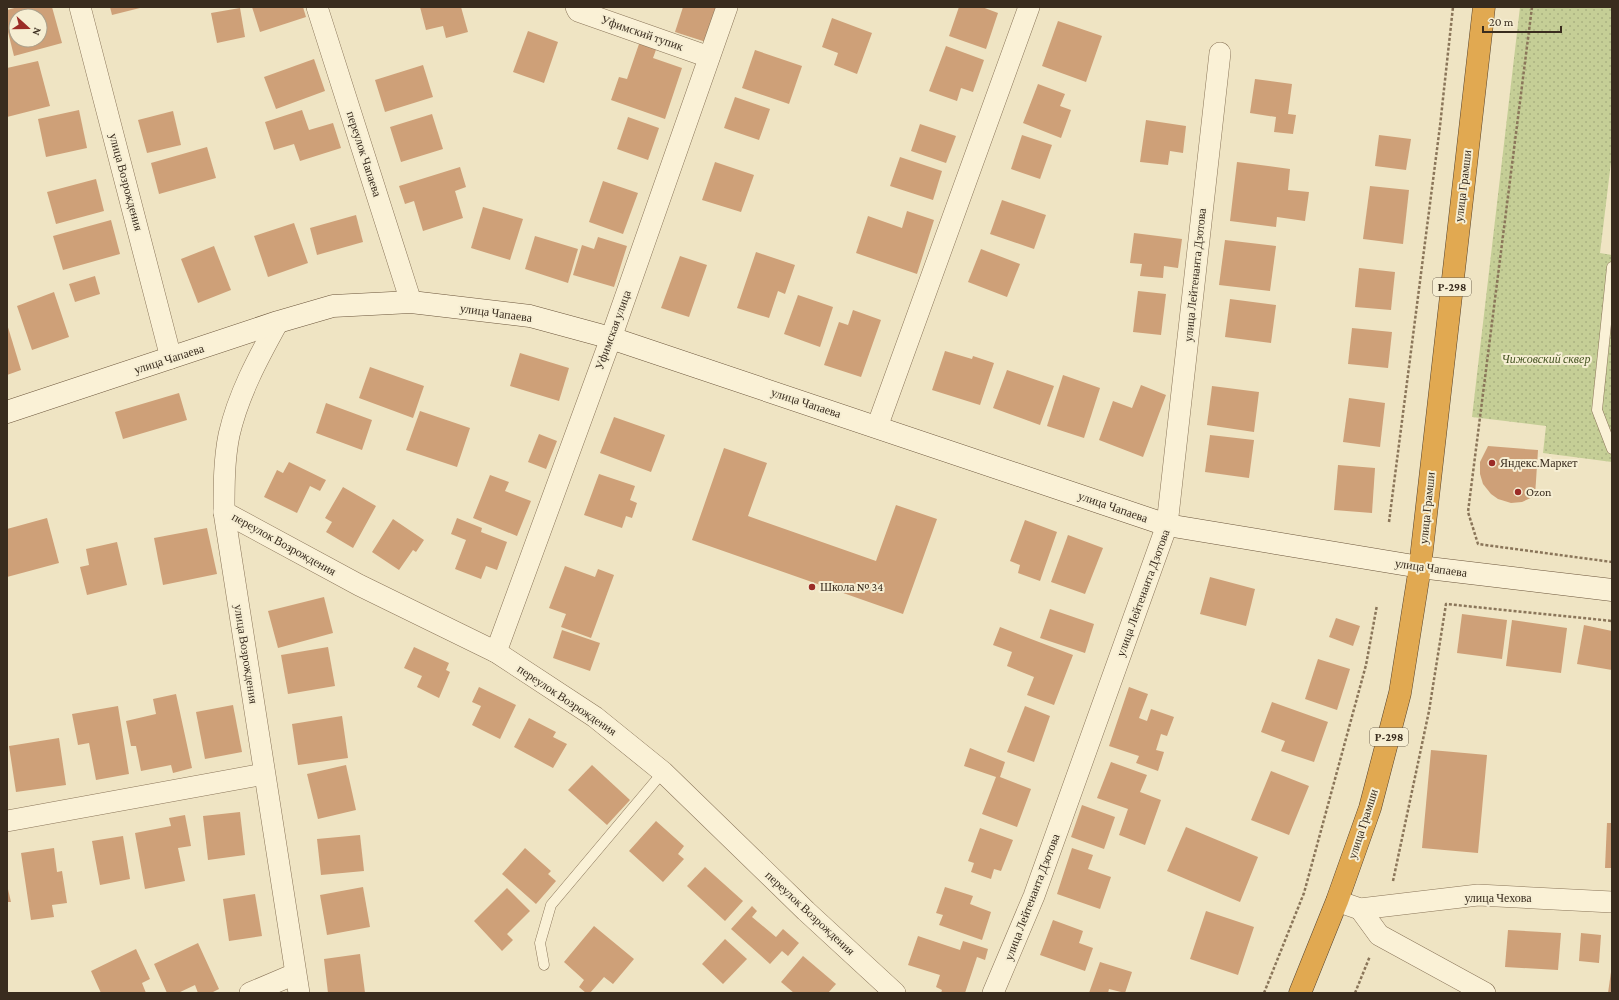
<svg xmlns="http://www.w3.org/2000/svg" width="1619" height="1000" font-family="'Crimson Pro',serif">
<style>
.grass{fill:url(#grass-dots)}
.building{fill:#cea078;fill-rule:evenodd}
.lines{fill:none;stroke-linecap:round;stroke-linejoin:round}
.lane-casing{stroke:#8a7559;stroke-width:11}
.street-casing{stroke:#8a7559;stroke-width:22}
.secondary-casing{stroke:#6c563c;stroke-width:23}
.highway-casing{stroke:#58432d;stroke-width:23}
.path{stroke:#8a7559;stroke-width:2.5;stroke-dasharray:3 2;stroke-linecap:butt}
.lane{stroke:#faf1d6;stroke-width:10}
.street{stroke:#faf1d6;stroke-width:21}
.secondary{stroke:#faf1d6;stroke-width:22}
.highway{stroke:#e1a951;stroke-width:22}
.poi-dot{fill:#9b2c27;stroke:#f6eed3;stroke-width:1.5}
.labels{text-anchor:middle;dominant-baseline:central;stroke-width:4;stroke-linejoin:round;paint-order:stroke}
.shield{fill:#f6eed3;stroke:#726654;stroke-width:1}
.shield-label{font-size:11px;font-weight:bold;fill:#392c1e}
.street-label{font-size:12px;fill:#392c1e;stroke:#f6eed3}
.park-label{font-size:12px;font-style:italic;fill:#475624;stroke:#f6eed3}
.poi-label{font-size:12px;fill:#392c1e;stroke:#f6eed3;text-anchor:start}
</style>
<defs>
<pattern id="grass-dots" width="8" height="8" patternUnits="userSpaceOnUse"><rect width="8" height="8" fill="#c5ce96"/><path d="M2 2h.1M6 6h.1" fill="none" stroke="#aab181" stroke-width="1.8" stroke-linecap="round"/></pattern>
</defs>
<rect width="100%" height="100%" fill="#efe4c3"/>
<polygon class="grass" points="1520,7 1612,7 1612,154 1600,253 1612,255 1612,462 1543,453 1546,426 1472,417"/>
<g class="building">
<path d="M18,7H52L62,43L14,56L7,28V10ZM16,16H40V40H16Z"/>
<polygon points="110,7 140,7 140,8 112,15"/>
<polygon points="252,7 303,7 306,17 260,32"/>
<polygon points="420,7 461,7 468,32 446,38 443,26 426,30"/>
<polygon points="683,7 718,7 706,42 675,32"/>
<polygon points="959,7 982,7 998,13 986,49 949,36"/>
<polygon points="240,8 245,37 217,43 211,13"/>
<polygon points="832,18 872,33 857,74 834,65 838,53 822,47"/>
<polygon points="1058,21 1102,36 1086,82 1042,66"/>
<polygon points="528,31 558,42 544,83 513,72"/>
<polygon points="640,41 657,47 653,58 682,68 665,119 611,100 619,77 627,79"/>
<polygon points="946,46 984,60 973,92 961,88 957,101 929,91"/>
<polygon points="755,50 802,66 789,104 742,88"/>
<polygon points="314,59 325,91 276,109 264,77"/>
<polygon points="38,61 50,106 7,117 7,68"/>
<polygon points="423,65 433,97 385,112 375,80"/>
<polygon points="1255,79 1292,84 1288,114 1296,115 1293,134 1274,132 1276,117 1250,113"/>
<polygon points="1038,84 1065,94 1060,106 1071,110 1061,138 1023,123"/>
<polygon points="735,97 770,109 759,140 724,128"/>
<polygon points="79,110 87,148 46,157 38,119"/>
<polygon points="302,110 309,130 333,123 341,148 300,161 294,144 274,150 265,122"/>
<polygon points="173,111 181,145 147,153 138,120"/>
<polygon points="432,114 443,149 401,162 390,127"/>
<polygon points="628,117 659,128 648,160 617,149"/>
<polygon points="1146,120 1186,126 1183,153 1170,151 1168,165 1140,162"/>
<polygon points="920,124 956,136 946,163 911,151"/>
<polygon points="1022,135 1052,145 1040,179 1011,169"/>
<polygon points="1379,135 1411,139 1406,170 1375,166"/>
<polygon points="207,147 216,178 159,194 151,163"/>
<polygon points="900,157 942,171 933,200 890,186"/>
<polygon points="715,162 754,175 741,212 702,200"/>
<polygon points="1237,162 1290,169 1288,190 1309,192 1305,221 1277,217 1276,227 1230,221"/>
<polygon points="460,167 466,187 455,191 463,218 423,231 414,201 405,204 399,186"/>
<polygon points="96,179 104,211 56,224 47,192"/>
<polygon points="603,181 638,193 623,234 589,222"/>
<polygon points="1370,186 1409,190 1403,244 1363,239"/>
<polygon points="1002,200 1046,215 1034,249 990,234"/>
<polygon points="483,207 523,219 510,260 471,248"/>
<polygon points="907,211 934,220 917,274 856,253 868,216 902,228"/>
<polygon points="356,215 363,242 317,255 310,228"/>
<polygon points="111,220 120,254 63,270 53,236"/>
<polygon points="294,223 308,263 268,277 254,236"/>
<polygon points="1134,233 1182,239 1178,268 1164,266 1163,278 1140,276 1142,264 1130,263"/>
<polygon points="535,236 578,249 568,283 525,269"/>
<polygon points="598,237 627,246 614,287 573,275 582,245 594,249"/>
<polygon points="1225,240 1276,246 1270,291 1219,285"/>
<polygon points="214,246 231,290 198,303 181,259"/>
<polygon points="981,249 1020,264 1007,297 968,282"/>
<polygon points="756,252 795,265 785,294 778,291 769,318 737,308"/>
<polygon points="680,256 707,265 689,317 661,308"/>
<polygon points="1359,268 1395,272 1391,310 1355,307"/>
<polygon points="95,276 100,294 75,302 69,284"/>
<polygon points="1138,291 1166,294 1161,335 1133,332"/>
<polygon points="54,292 69,337 32,350 17,306"/>
<polygon points="798,295 833,307 820,347 784,334"/>
<polygon points="1230,299 1276,305 1271,343 1225,337"/>
<polygon points="853,310 881,320 861,377 824,365 839,322 848,325"/>
<polygon points="7,324 21,370 7,375"/>
<polygon points="1352,328 1392,332 1388,368 1348,364"/>
<polygon points="945,351 972,359 973,356 994,363 980,405 932,390"/>
<polygon points="520,353 569,368 559,401 510,386"/>
<polygon points="370,367 424,386 413,418 359,398"/>
<polygon points="1007,370 1054,386 1040,425 993,408"/>
<polygon points="1063,375 1100,388 1084,438 1047,426"/>
<polygon points="1141,385 1166,395 1143,457 1099,440 1113,401 1132,408"/>
<polygon points="1212,386 1259,392 1254,432 1207,425"/>
<polygon points="179,393 187,420 123,439 115,412"/>
<polygon points="1349,398 1385,403 1380,447 1343,442"/>
<polygon points="326,403 372,420 362,450 316,433"/>
<polygon points="420,411 470,428 457,467 406,450"/>
<polygon points="614,417 665,435 651,472 600,453"/>
<polygon points="539,434 557,441 546,469 528,462"/>
<polygon points="1210,435 1254,440 1249,478 1205,472"/>
<polygon points="1488,446 1538,450 1535,496 1522,502 1511,503 1498,499 1491,494 1483,484 1480,474 1480,462"/>
<polygon points="724,448 767,463 748,516 876,561 896,505 937,519 903,614 692,540"/>
<polygon points="289,462 326,480 320,491 310,486 297,513 264,497 277,470 283,473"/>
<polygon points="1338,465 1375,468 1372,513 1334,510"/>
<polygon points="599,474 635,486 630,500 637,503 632,518 626,516 622,528 584,515"/>
<polygon points="490,475 509,482 505,491 531,501 517,536 473,518"/>
<polygon points="343,487 376,506 353,548 326,532 332,522 325,518"/>
<polygon points="47,518 59,563 7,577 7,529"/>
<polygon points="457,518 482,528 481,532 507,542 497,570 486,566 481,579 455,569 466,540 451,534"/>
<polygon points="393,519 424,540 416,552 413,550 399,570 372,552"/>
<polygon points="1025,520 1057,532 1040,581 1018,573 1020,565 1010,561"/>
<polygon points="207,528 217,574 163,585 154,538"/>
<polygon points="1068,535 1103,548 1085,594 1051,582"/>
<polygon points="117,542 127,585 87,595 80,567 89,565 86,549"/>
<polygon points="565,566 595,577 598,569 614,575 591,638 561,627 566,614 549,608"/>
<polygon points="1210,577 1255,589 1246,626 1200,614"/>
<polygon points="324,597 333,633 278,648 268,611"/>
<polygon points="1050,609 1094,624 1085,653 1040,638"/>
<polygon points="1462,614 1507,620 1502,659 1457,653"/>
<polygon points="1336,618 1360,626 1353,646 1329,637"/>
<polygon points="1512,620 1567,628 1561,673 1506,666"/>
<polygon points="1584,625 1612,631 1612,670 1577,664"/>
<polygon points="1000,627 1073,655 1054,705 1027,695 1034,677 1007,666 1012,652 993,645"/>
<polygon points="562,630 600,643 590,671 553,658"/>
<polygon points="328,647 335,686 288,694 281,655"/>
<polygon points="414,647 449,663 446,670 450,672 439,698 417,687 422,676 404,668"/>
<polygon points="1318,659 1350,669 1337,710 1305,699"/>
<polygon points="479,687 516,705 500,739 472,725 481,706 472,702"/>
<polygon points="1129,687 1148,694 1139,718 1147,721 1151,709 1174,717 1167,736 1161,734 1156,750 1164,752 1158,771 1136,763 1139,756 1109,746"/>
<polygon points="176,694 192,768 173,773 171,765 141,771 136,746 131,746 126,721 156,714 153,699"/>
<polygon points="1272,702 1328,722 1314,762 1281,751 1285,741 1261,732"/>
<polygon points="233,705 242,752 205,759 196,712"/>
<polygon points="118,706 129,774 96,780 89,743 78,745 72,714"/>
<polygon points="1025,706 1050,716 1034,762 1007,752"/>
<polygon points="342,716 348,758 298,765 292,724"/>
<polygon points="529,718 556,732 553,737 567,744 553,768 514,747"/>
<polygon points="59,738 66,785 16,792 9,746"/>
<polygon points="970,748 1005,762 1000,777 1031,789 1017,827 982,814 996,777 964,766"/>
<polygon points="1431,750 1487,755 1478,853 1422,848"/>
<polygon points="1111,762 1147,775 1140,792 1161,800 1145,845 1119,835 1128,809 1097,798"/>
<polygon points="346,765 356,810 318,819 307,774"/>
<polygon points="592,765 630,800 607,825 568,790"/>
<polygon points="1271,771 1309,786 1289,835 1251,820"/>
<polygon points="1082,805 1115,817 1104,849 1071,837"/>
<polygon points="240,812 245,855 208,860 203,816"/>
<polygon points="185,815 191,846 178,848 185,881 145,889 135,833 171,826 169,818"/>
<polygon points="656,821 684,846 678,854 684,859 663,882 629,851"/>
<polygon points="1607,823 1612,823 1612,868 1605,868"/>
<polygon points="1186,827 1258,857 1240,902 1167,871"/>
<polygon points="980,828 1013,840 1001,871 994,869 991,879 971,872 974,863 968,861"/>
<polygon points="360,835 364,871 321,875 317,839"/>
<polygon points="123,836 130,879 100,885 92,841"/>
<polygon points="54,848 57,872 62,871 67,903 52,905 54,917 31,920 21,853"/>
<polygon points="525,848 551,871 548,874 556,881 536,904 502,874"/>
<polygon points="1072,848 1093,855 1088,869 1111,877 1100,909 1057,894"/>
<polygon points="705,867 743,901 725,921 687,886"/>
<polygon points="7,885 11,902 7,902"/>
<polygon points="363,887 370,927 327,935 320,895"/>
<polygon points="945,887 973,896 970,904 991,912 982,940 939,925 943,915 936,913"/>
<polygon points="507,888 530,911 507,934 513,940 502,951 474,921"/>
<polygon points="255,894 262,936 229,941 223,899"/>
<polygon points="752,906 757,911 752,917 776,937 783,929 799,943 788,956 782,951 770,964 731,929"/>
<polygon points="1206,911 1254,927 1238,975 1190,959"/>
<polygon points="1053,920 1083,931 1079,943 1093,948 1085,971 1040,955"/>
<polygon points="594,926 634,959 613,984 604,977 590,993 586,993 579,987 584,980 564,962"/>
<polygon points="1508,930 1561,933 1558,970 1505,967"/>
<polygon points="1581,933 1601,935 1599,963 1579,961"/>
<polygon points="918,936 960,950 963,941 988,949 985,960 977,957 965,993 941,993 942,990 936,987 940,975 908,965"/>
<polygon points="725,939 747,959 723,984 702,964"/>
<polygon points="198,943 219,989 211,993 198,993 195,985 178,993 167,993 154,964"/>
<polygon points="136,949 150,979 142,983 146,993 101,993 91,971"/>
<polygon points="360,954 365,993 328,993 324,959"/>
<polygon points="803,956 836,984 828,993 794,993 781,982"/>
<polygon points="1100,962 1132,972 1125,993 1109,989 1108,993 1089,993"/>
<polygon points="1611,972 1612,993 1608,993"/>
</g>
<g class="lines">
<g class="lane-casing">
<g id="lane">
<polyline points="1612,267 1597,410 1612,449"/>
<polyline points="544,965 540,943 551,905 663,772"/>
</g>
</g>
<g class="street-casing">
<g id="street">
<polyline points="80,7 171,358"/>
<polyline points="317,7 411,302"/>
<polyline points="576,7 578,11 709,57"/>
<path d="M278,322C258,358 238,395 229,435C224,460 224,486 224,512L299,993"/>
<polyline points="877,427 1029,7"/>
<polyline points="224,512 359,585 496,652 595,717 663,772 806,911 895,993"/>
<polyline points="496,652 611,338 727,7"/>
<polyline points="7,821 264,774"/>
<polyline points="1337,901 1360,909 1478,895 1612,902"/>
<polyline points="1360,909 1379,935 1485,993"/>
<polyline points="250,993 295,974"/>
<polyline points="993,993 1034,896 1167,525 1220,53"/>
</g>
</g>
<g class="secondary-casing">
<polyline id="secondary" points="7,412 278,322 333,306 411,302 530,316 611,338 1167,525 1420,567 1612,590"/>
</g>
<g class="highway-casing">
<polyline id="highway" points="1300,993 1337,901 1370,808 1400,693 1420,567 1484,7"/>
</g>
<g class="path">
<polyline points="1532,7 1468,512 1478,544 1612,562"/>
<polyline points="1389,522 1440,126 1453,7"/>
<polyline points="1393,881 1429,711 1446,604 1612,621"/>
<polyline points="1264,993 1304,893 1366,665 1377,605"/>
<polyline points="1355,993 1370,956"/>
</g>
<use href="#lane" class="lane"/>
<use href="#street" class="street"/>
<use href="#secondary" class="secondary"/>
<use href="#highway" class="highway"/>
</g>
<g class="poi-dot">
<circle cx="1492" cy="463" r="4"/>
<circle cx="1518" cy="492" r="4"/>
<circle cx="812" cy="587" r="4"/>
</g>
<g class="labels">
<g class="shield">
<rect x="1433" y="278" width="38" height="18" rx="3"/>
<rect x="1370" y="728" width="38" height="18" rx="3"/>
</g>
<g class="shield-label">
<text x="1452" y="287">Р-298</text>
<text x="1389" y="737">Р-298</text>
</g>
<g class="street-label">
<text transform="translate(642 33) rotate(19)">Уфимский тупик</text>
<text transform="translate(364 154) rotate(72)">переулок Чапаева</text>
<text transform="translate(126 182) rotate(75)">улица Возрождения</text>
<text transform="translate(1463 186) rotate(-83)">улица Грамши</text>
<text transform="translate(1195 275) rotate(-84)">улица Лейтенанта Дзотова</text>
<text transform="translate(496 313) rotate(8)">улица Чапаева</text>
<text transform="translate(613 330) rotate(-70)">Уфимская улица</text>
<text transform="translate(169 359) rotate(-18)">улица Чапаева</text>
<text transform="translate(806 403) rotate(18)">улица Чапаева</text>
<text transform="translate(1113 507) rotate(19)">улица Чапаева</text>
<text transform="translate(1427 508) rotate(-84)">улица Грамши</text>
<text transform="translate(284 544) rotate(29)">переулок Возрождения</text>
<text transform="translate(1431 568) rotate(8)">улица Чапаева</text>
<text transform="translate(1143 593) rotate(-70)">улица Лейтенанта Дзотова</text>
<text transform="translate(246 654) rotate(81)">улица Возрождения</text>
<text transform="translate(567 700) rotate(34)">переулок Возрождения</text>
<text transform="translate(1363 824) rotate(-72)">улица Грамши</text>
<text transform="translate(1032 897) rotate(-69)">улица Лейтенанта Дзотова</text>
<text x="1498" y="898">улица Чехова</text>
<text transform="translate(810 913) rotate(43)">переулок Возрождения</text>
</g>
<g class="park-label">
<text x="1546" y="359">Чижовский сквер</text>
</g>
<g class="poi-label">
<text x="1500" y="463">Яндекс.Маркет</text>
<text x="1526" y="492">Ozon</text>
<text x="820" y="587">Школа № 34</text>
</g>
</g>
<rect width="1619" height="1000" fill="none" stroke="#392c1e" stroke-width="16"/>
<g transform="translate(28 28) rotate(111)"><circle r="19" fill="#f6eed3" stroke="#aaa08b"/>
<path d="M0-3L7 15L0 10L-7 15Z" fill="#9b2c27"/>
<text y="-6" font-size="11" font-weight="bold" text-anchor="middle" fill="#392c1e">N</text>
</g>
<path d="M1483 26v6h78v-6" fill="none" stroke="#392c1e" stroke-width="2"/>
<text x="1489" y="26" font-size="12" fill="#392c1e" stroke="#f6eed3" stroke-width="3" paint-order="stroke">20 m</text>
</svg>
